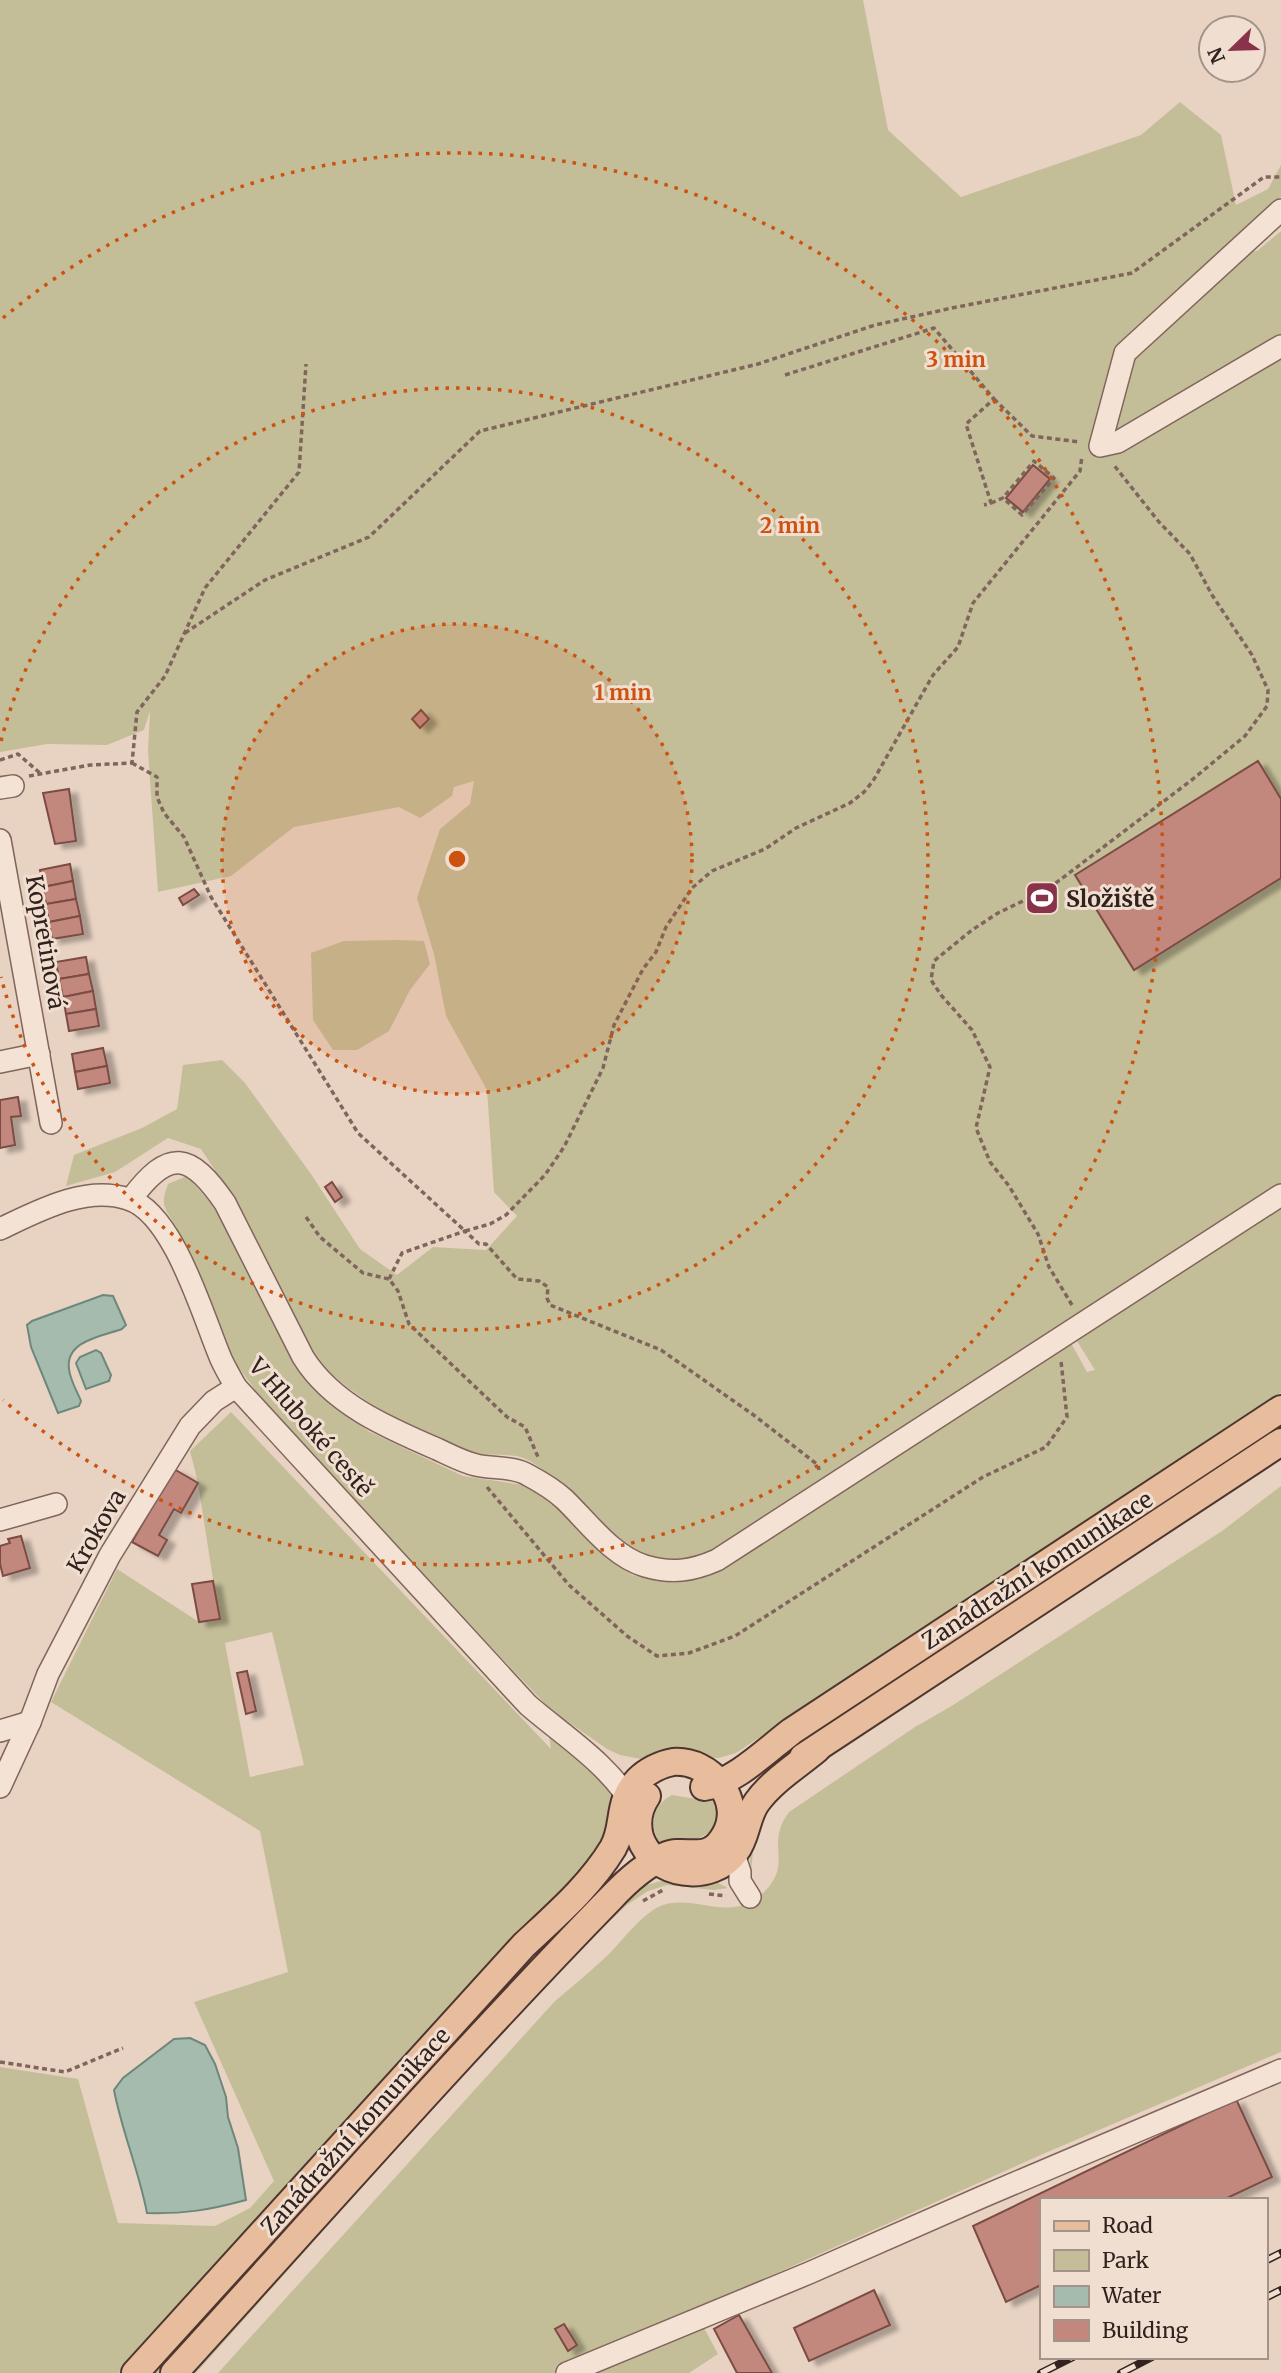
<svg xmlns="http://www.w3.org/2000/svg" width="1281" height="2373" font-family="Merriweather,serif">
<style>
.green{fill:#c4be98;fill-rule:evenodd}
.water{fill:#a4bbae;stroke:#6d887a;stroke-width:2}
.building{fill:#c2877d;stroke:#7c4c44;stroke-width:2;filter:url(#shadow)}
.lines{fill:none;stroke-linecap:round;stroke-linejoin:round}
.minor-casing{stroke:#80655c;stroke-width:24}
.major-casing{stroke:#4e3630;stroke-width:30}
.path{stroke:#80655c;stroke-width:3.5;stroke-dasharray:5 3.5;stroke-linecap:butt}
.minor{stroke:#f4e2d4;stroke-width:21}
.major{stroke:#e7bd9e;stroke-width:26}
.rail-casing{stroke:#31221e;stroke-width:8}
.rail{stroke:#f0dfd1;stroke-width:5;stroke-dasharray:16;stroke-linecap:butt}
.ring{fill:none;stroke:#cd510f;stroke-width:3.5;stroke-dasharray:3.5 7}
.labels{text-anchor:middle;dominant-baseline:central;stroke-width:6;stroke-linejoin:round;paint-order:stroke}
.poi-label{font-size:23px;font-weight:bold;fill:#31221e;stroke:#f0dfd1;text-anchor:start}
.street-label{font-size:23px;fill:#31221e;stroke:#f0dfd1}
.centre{fill:#cd510f;stroke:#f0dfd1;stroke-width:3.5}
.ring-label{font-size:21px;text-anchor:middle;font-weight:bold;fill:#cd510f;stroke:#f0dfd1;stroke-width:6;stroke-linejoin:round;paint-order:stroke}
</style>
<defs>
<filter id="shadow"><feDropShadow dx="8" dy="4.5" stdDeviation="2" flood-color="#0004"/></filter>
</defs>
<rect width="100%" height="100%" fill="#e8d3c3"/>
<g class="green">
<path d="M0,0H863L888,130L961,197L1141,135L1180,102L1221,135L1236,205L1268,189L1281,165V197L1214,256L1257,251L1281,231V1393L736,1753L719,1758L657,1756L641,1759L620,1755L607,1749L551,1710L293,1440L235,1363L176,1226C164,1208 160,1205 168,1184L187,1176L223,1217L274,1322L303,1376L332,1404L368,1431L463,1476L523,1485L558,1507L608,1555L632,1575L674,1583L724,1568L1020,1376L1070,1341L1087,1372L1095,1370L1065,1322L731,1544C709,1554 689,1565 665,1561C618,1555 591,1507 556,1480C547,1473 532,1460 520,1457C505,1453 488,1457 473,1452C414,1433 358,1401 314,1358L243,1213L201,1149L168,1138L115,1172L66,1186L74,1155L142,1128L177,1109L183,1065L222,1060L245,1083L311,1174L360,1249L397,1275L433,1247L486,1250L517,1216L494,1192L487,1090L446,1016L434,954L417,898L440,829L470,804L474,781L454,787L452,796L420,818L399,807L294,827L231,876L158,892L148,751L150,711L144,730L107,745L47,744L0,752Z"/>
<polygon points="398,940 424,941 430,964 410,990 389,1031 357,1050 333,1050 313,1020 311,953 344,941"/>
<path d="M231,1412L551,1749L548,1729L616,1792L613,1825L591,1864L544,1907L493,1959L119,2373H0V2067L78,2079L118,2223L215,2226L250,2208L274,2181L194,2002L288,1972L260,1831L51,1702L117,1569L199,1622L219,1618L198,1483L190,1451ZM272,1632L304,1765L250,1777L225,1643Z"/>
<polygon points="1281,1419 1281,1427 736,1789 790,1743"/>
<polygon points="1281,1455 1281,1459 805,1774 766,1807 754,1843 751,1871 749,1849 760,1811 792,1778"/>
<path d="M1281,1486V2052L1043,2154L554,2373H218L555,2001C573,1986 591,1971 608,1955C622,1941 644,1911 663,1905C698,1894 732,1925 765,1891C789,1866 772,1851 781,1826C783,1821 786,1816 789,1812L915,1727L950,1707L1222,1531Z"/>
<path d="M672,1795L696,1799L714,1798C728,1839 691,1841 662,1846C648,1827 651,1806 672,1795Z"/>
<polygon points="640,1854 488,2008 160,2373 149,2373 418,2074 587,1899"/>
<polygon points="668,1879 714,1881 728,1888 714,1890 667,1885 648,1891 627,1905 584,1945 493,2041 196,2373 189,2373 412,2125 619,1908 647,1885"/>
<polygon points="703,2326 718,2354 689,2373 592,2373"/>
</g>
<g class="water">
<path d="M103,1295L113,1296L126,1325L122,1329C102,1336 65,1341 69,1369C70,1380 77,1391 81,1401L79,1406L58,1413L31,1347L27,1325L32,1321Z"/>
<polygon points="96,1350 101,1353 111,1375 109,1381 86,1389 76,1363 80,1357"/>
<path d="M190,2038L205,2045L215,2064L226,2097L228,2117L238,2148L246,2200C209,2210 185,2214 147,2213C139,2171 122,2132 114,2090L123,2078L174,2039Z"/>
</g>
<g class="building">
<polygon points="1033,465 1050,479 1023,512 1006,498"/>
<polygon points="421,710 429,719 420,728 412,719"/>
<polygon points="1258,761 1281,799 1281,878 1134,970 1075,875"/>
<polygon points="69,789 76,841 55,844 43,793"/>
<polygon points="70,864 73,881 43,887 40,870"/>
<polygon points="73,881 76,899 46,904 43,887"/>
<polygon points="194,889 199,895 183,905 179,898"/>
<polygon points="76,899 80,916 49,922 46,904"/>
<polygon points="80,916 83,934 52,939 49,922"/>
<polygon points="86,957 89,974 59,979 56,962"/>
<polygon points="89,974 93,991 63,997 59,979"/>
<polygon points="93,991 96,1009 66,1014 63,997"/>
<polygon points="96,1009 99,1026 69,1031 66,1014"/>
<polygon points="103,1048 107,1066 75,1072 72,1054"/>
<polygon points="107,1066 110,1083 78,1089 75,1072"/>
<polygon points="18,1097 21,1116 11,1117 15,1145 0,1148 0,1100"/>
<polygon points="332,1182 342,1197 335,1202 325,1187"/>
<polygon points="174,1469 198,1483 181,1513 174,1509 159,1535 167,1540 158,1556 132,1542"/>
<polygon points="21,1536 30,1568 3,1576 0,1564 0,1546 10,1543 8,1539"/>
<polygon points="213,1581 220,1619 199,1622 192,1584"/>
<polygon points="247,1671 256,1711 246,1714 237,1673"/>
<polygon points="1236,2099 1272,2177 1223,2200 1041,2200 1041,2285 1006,2302 973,2226"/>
<polygon points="874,2290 890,2325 809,2361 794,2328"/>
<polygon points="739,2315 772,2373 737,2373 714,2329"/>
<polygon points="564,2324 577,2345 568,2351 555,2329"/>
</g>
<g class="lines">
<g class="minor-casing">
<g id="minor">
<polyline points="1281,210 1125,353 1100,446 1118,442 1281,346"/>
<polyline points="0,788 13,786"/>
<polyline points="0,840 51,1123"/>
<polyline points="0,1062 39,1054"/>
<path d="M131,1199C169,1148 190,1152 225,1203L303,1357C332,1404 388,1428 437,1449C450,1455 463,1462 476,1465C492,1469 514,1466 528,1475C541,1482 553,1489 564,1499C588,1522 612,1556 645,1566C672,1574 692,1571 717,1560L1281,1195"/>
<path d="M0,1229C38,1211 85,1185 128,1199C174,1213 203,1317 221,1359C225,1368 231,1378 236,1387L528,1705C565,1737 608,1763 634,1807"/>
<polyline points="0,1520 56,1504"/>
<polyline points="0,1731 30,1722"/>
<polyline points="0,1787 30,1722 48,1674 110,1555 190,1426 214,1401 236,1387"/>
<polyline points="730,1842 740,1872 740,1881 750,1897"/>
<polyline points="567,2373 809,2273 982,2197 1281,2070"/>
</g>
</g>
<g class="major-casing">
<g id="major">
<polyline points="803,1757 1281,1442"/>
<path d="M704,1787C734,1783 768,1749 792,1731L1281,1409"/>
<path d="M647,1796C638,1809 636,1822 640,1837C653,1877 712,1885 736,1851C747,1837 746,1817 757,1802C772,1781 798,1765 817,1749"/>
<path d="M135,2373L524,1945C556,1915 590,1886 613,1848C626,1825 616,1803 638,1780C647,1771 661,1764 673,1762C710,1759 745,1800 725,1835C708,1866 685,1846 665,1856C645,1865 626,1882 611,1898C461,2052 319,2214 174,2373"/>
</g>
</g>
<g class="path">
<polyline points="785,375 934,328 994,399 966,424 991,503 984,505"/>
<polyline points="994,399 1032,436 1080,442"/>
<polyline points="991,503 1003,498 1022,515 1054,478 1034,461 1003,498"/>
<polyline points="185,633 265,580 369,537 480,431 758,364 875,325 952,308 1132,273 1264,177 1281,177"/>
<polyline points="0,760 18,754 41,774"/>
<polyline points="132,763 157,777 157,797 164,813 184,837 211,897 358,1133 465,1231 490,1224 506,1215 545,1175 564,1147 603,1068 614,1025 643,969 656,952 666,927 692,888 712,871 765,849 796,828 850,803 864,792 873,781 933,675 958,647 973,603 1080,471 1082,456"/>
<polyline points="29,776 90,765 132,763 137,712 165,676 205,588 299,472 306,364"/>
<polyline points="306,1217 320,1237 363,1273 389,1279 398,1291 409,1324 507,1417 525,1427 538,1457"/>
<polyline points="389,1279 402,1253 465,1231 479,1244 486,1244 517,1279 539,1281 548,1287 547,1298 550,1305 661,1350 755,1416 818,1465 819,1470"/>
<polyline points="1072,1305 1049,1267 1038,1234 1009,1186 990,1162 976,1128 990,1067 972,1030 941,995 931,980 934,961 972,930 998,913 1048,889 1193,779 1245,736 1267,706 1268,690 1252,655 1212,595 1190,554 1159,522 1113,464"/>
<polyline points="487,1487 569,1585 627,1636 657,1656 689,1653 735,1636 983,1477 1046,1447 1067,1417 1061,1361"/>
<polyline points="709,1894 726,1896"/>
<polyline points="643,1901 663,1890"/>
<polyline points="0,2062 65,2072 123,2048"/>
</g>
<use href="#minor" class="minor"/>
<use href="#major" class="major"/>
<g class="rail-casing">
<g id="rail">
<polyline points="1265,2261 1281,2253"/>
<polyline points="1265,2298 1281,2290"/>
<polyline points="1041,2373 1073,2357"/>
<polyline points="1121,2373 1152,2357"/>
</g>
</g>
<use href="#rail" class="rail"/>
</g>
<circle cx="457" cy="859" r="235" fill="#cd510f" fill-opacity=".12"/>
<g class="ring">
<circle cx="457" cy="859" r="235"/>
<path d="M1 741A471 471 0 1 1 1 977"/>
<path d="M3 318A706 706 0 1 1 3 1400"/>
</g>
<defs>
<g id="stadium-square" transform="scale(1.75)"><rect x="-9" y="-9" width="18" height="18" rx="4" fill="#88334a" stroke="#f0dfd1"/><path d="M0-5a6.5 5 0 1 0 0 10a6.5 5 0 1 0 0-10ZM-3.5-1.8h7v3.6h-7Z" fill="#fff"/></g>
</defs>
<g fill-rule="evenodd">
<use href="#stadium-square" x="1042" y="898"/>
</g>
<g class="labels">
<g class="poi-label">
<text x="1066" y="898">Složiště</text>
</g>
<g class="street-label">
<text transform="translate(46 942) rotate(80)">Kopretinová</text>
<text transform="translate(311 1427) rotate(49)">V Hluboké cestě</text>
<text transform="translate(96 1531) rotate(-60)">Krokova</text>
<text transform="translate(1037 1570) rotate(-33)">Zanádražní komunikace</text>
<text transform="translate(355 2131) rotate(-48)">Zanádražní komunikace</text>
</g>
</g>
<circle cx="457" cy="859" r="10" class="centre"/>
<g class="ring-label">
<text x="956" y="367">3 min</text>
<text x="790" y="533">2 min</text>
<text x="623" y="700">1 min</text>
</g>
<rect x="1040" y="2198" width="228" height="161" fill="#f0dfd1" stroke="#a49389" stroke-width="2"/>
<rect x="1054" y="2221" width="35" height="10" fill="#e7bd9e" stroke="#a49389" stroke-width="2"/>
<text x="1102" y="2233" font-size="21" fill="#31221e">Road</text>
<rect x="1054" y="2250" width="35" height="21" fill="#c4be98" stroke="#a49389" stroke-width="2"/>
<text x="1102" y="2268" font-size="21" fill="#31221e">Park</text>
<rect x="1054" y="2286" width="35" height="21" fill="#a4bbae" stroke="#a49389" stroke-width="2"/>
<text x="1102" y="2303" font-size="21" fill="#31221e">Water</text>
<rect x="1054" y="2320" width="35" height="21" fill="#c2877d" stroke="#a49389" stroke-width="2"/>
<text x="1102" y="2338" font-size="21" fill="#31221e">Building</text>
<g transform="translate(1232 49) rotate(247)"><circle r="33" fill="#f0dfd1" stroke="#a49389" stroke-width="2"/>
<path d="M0-5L12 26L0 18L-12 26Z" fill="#88334a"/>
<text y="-10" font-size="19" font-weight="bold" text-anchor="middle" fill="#31221e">N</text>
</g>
</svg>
